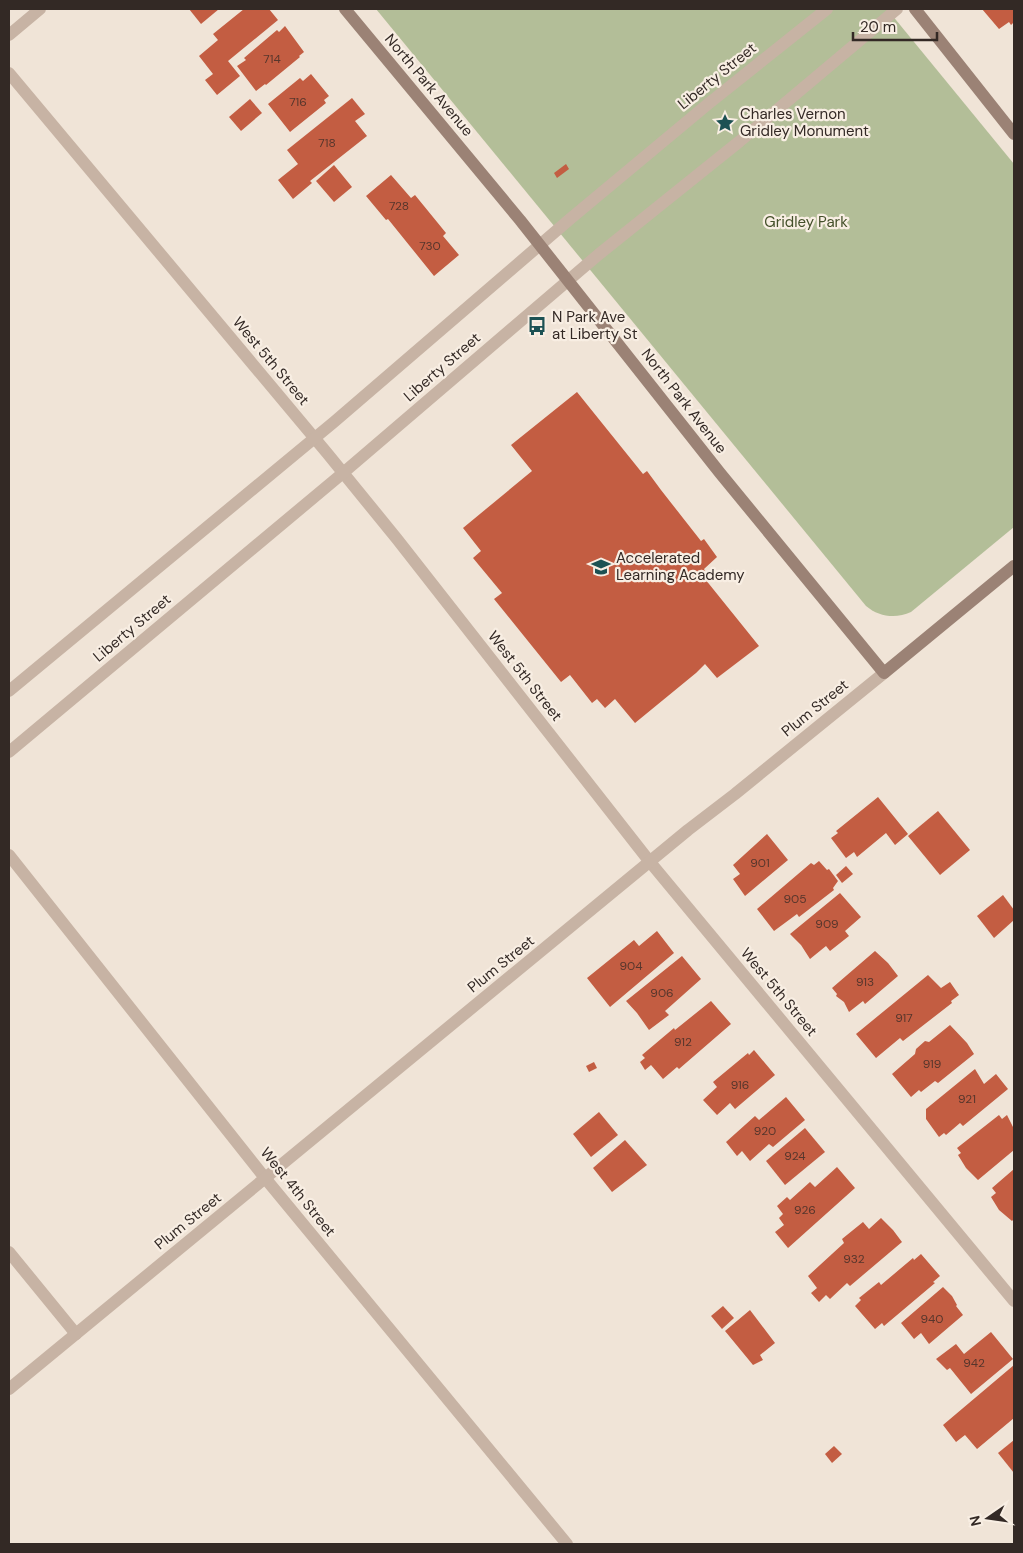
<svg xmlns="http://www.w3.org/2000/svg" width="1023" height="1553" font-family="'DM Sans',sans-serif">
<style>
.green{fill:#b3be98}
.building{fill:#c35d42}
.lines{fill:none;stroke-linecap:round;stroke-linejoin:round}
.service{stroke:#c7b3a4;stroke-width:12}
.minor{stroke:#c7b3a4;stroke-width:12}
.tertiary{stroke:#c7b3a4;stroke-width:12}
.secondary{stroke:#9b8275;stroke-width:12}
.labels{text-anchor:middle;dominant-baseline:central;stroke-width:4.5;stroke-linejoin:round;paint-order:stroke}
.number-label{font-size:12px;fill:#57362c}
.street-label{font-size:15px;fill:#332925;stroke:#f8eee3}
.poi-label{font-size:15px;fill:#332925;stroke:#f8eee3;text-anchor:start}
.park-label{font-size:15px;fill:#44502a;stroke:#f8eee3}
</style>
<rect width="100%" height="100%" fill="#f0e4d7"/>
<path class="green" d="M376,9H887L1014,164V527L911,612C896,619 879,617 866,606Z"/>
<g class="building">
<polygon points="189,9 219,9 201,24"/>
<polygon points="244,9 269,9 278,20 228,61 240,76 217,95 205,80 213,74 199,56 218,40 213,34"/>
<polygon points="982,9 1014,9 1014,22 1011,25 1009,22 999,29"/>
<polygon points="285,26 304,52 299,56 300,57 266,85 265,84 256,91 237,66 246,60 244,58 277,30 279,32"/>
<polygon points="311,74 329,96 324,100 326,103 290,132 268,104 300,78 303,81"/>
<polygon points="352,98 365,114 355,121 367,136 310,181 312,183 293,199 278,180 298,164 287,150"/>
<polygon points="250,99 262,113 241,131 229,117"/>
<polygon points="566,164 569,169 557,178 554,173"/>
<polygon points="334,165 352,187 334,202 316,181"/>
<polygon points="391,175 411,198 415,195 446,233 443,236 459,255 434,276 388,219 386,220 366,196"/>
<polygon points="577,392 643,474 647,471 661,490 701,541 704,539 717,557 704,569 705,571 701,574 759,646 717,678 705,664 696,673 635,723 615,699 605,708 597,699 592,703 570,675 561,682 494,599 502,593 473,558 481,551 463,528 532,471 511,445"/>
<polygon points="878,797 908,834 895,845 886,833 857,857 854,852 846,858 831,838 838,833 836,831"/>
<polygon points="938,811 970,850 940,875 908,836"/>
<polygon points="767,834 788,860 745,896 733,879 740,874 733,865"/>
<polygon points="819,861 827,870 829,869 838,881 833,888 834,890 799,917 797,914 774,931 757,909 811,863 814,865"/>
<polygon points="846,866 853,874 842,883 836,875"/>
<polygon points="840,893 861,917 845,931 849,936 830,951 826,946 810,959 801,945 790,934"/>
<polygon points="1003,895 1014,910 1014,920 994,938 977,916"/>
<polygon points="657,931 674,953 610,1007 587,978 634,940 639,946"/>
<polygon points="875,951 888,963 898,976 865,1004 863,1001 849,1012 844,1002 836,996 837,994 832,988"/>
<polygon points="682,956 701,979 665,1011 669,1015 649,1030 637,1013 626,1001"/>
<polygon points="928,975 941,988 950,982 959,995 951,1001 952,1003 903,1041 900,1038 876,1058 856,1034"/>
<polygon points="711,1001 731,1024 679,1069 677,1067 663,1079 651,1065 645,1070 640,1062 645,1058 642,1055 674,1028 675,1030"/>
<polygon points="950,1025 967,1043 974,1054 938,1083 935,1081 921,1092 919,1090 911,1097 892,1074 915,1054 916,1049 925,1041 929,1042"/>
<polygon points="754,1050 775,1075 735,1109 730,1103 717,1115 703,1100 717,1087 713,1082 748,1053 749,1055"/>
<polygon points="594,1062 597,1068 589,1072 586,1066"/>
<polygon points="975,1069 984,1084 996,1074 1008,1089 963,1126 960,1123 946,1135 944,1133 939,1137 926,1119 926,1109"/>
<polygon points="786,1097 805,1120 773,1147 769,1144 750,1161 742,1151 737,1156 726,1142 755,1116 759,1120"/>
<polygon points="599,1112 618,1135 591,1157 573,1134"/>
<polygon points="999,1115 1002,1119 1007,1115 1014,1129 1014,1150 978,1180 966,1168 958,1155 961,1153 957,1148"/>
<polygon points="805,1128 825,1152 785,1185 766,1161"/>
<polygon points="625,1140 647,1165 612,1192 593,1168"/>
<polygon points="837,1167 855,1188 788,1248 775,1232 784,1225 779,1218 783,1214 777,1206 787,1197 790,1200 810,1182 815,1187"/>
<polygon points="1014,1169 1014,1219 1012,1221 999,1210 991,1197 996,1193 992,1188"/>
<polygon points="881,1218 893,1230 902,1242 850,1286 847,1283 830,1299 826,1295 819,1302 811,1293 817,1288 808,1276 844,1243 842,1239 863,1222 869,1229"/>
<polygon points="921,1254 940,1276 933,1282 935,1283 884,1326 882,1323 875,1329 855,1306 861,1300 859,1298 879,1282 881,1285 913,1258 914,1260"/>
<polygon points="943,1287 952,1296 957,1305 956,1306 963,1315 929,1344 921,1333 914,1339 901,1323"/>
<polygon points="723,1306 734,1318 722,1329 711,1316"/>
<polygon points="750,1310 775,1343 760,1355 763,1360 753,1365 725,1331"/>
<polygon points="991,1332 1013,1359 971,1394 950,1368 947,1370 936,1359 956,1344 964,1354"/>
<polygon points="1014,1365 1014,1418 977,1449 965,1435 956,1442 943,1425"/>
<polygon points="1014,1440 1014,1473 998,1453"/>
<polygon points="834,1446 842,1454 832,1463 825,1454"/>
</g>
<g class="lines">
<polyline class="service" points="9,1252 76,1334"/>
<g class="minor">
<polyline points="9,35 40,9"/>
<polyline points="9,73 327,453 397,539 650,862 1014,1301"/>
<polyline points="9,855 265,1178 567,1544"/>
<polyline points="9,1389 688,830 735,794 884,673"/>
</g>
<g class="tertiary">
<polyline points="9,691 334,422 570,219 708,104 827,9"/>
<polyline points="9,752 343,473 598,255 740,141 897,9"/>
</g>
<g class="secondary">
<polyline points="345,9 520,220 720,473 884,673 1014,566"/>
<polyline points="915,9 1014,134"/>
</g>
</g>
<defs>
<g id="sight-bare" transform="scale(1.5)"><path d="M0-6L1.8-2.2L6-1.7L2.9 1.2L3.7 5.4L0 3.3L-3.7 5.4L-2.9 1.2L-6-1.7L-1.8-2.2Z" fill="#1c5153" stroke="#f8eee3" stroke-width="2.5" paint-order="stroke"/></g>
<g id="bus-bare" transform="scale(1.5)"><path d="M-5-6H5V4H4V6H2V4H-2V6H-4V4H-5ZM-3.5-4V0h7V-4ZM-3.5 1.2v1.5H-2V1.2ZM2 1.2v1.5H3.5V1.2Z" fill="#1c5153" stroke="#f8eee3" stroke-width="2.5" paint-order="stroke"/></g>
<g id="school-bare" transform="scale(1.5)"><path d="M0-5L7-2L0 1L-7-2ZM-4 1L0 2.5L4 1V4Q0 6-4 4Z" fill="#1c5153" stroke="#f8eee3" stroke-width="2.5" paint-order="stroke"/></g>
</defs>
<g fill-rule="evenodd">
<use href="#sight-bare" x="725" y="123"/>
<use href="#bus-bare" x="537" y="326"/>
<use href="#school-bare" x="601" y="567"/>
</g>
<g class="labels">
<g class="number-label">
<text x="272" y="59">714</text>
<text x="298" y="102">716</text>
<text x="327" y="143">718</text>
<text x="399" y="206">728</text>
<text x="430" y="246">730</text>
<text x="760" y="863">901</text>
<text x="795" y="899">905</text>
<text x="827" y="924">909</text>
<text x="631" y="966">904</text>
<text x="865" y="982">913</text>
<text x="662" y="993">906</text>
<text x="904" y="1018">917</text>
<text x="683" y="1042">912</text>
<text x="932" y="1064">919</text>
<text x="740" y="1085">916</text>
<text x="967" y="1099">921</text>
<text x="765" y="1131">920</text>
<text x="795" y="1156">924</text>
<text x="805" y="1210">926</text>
<text x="854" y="1259">932</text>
<text x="932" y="1319">940</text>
<text x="974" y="1363">942</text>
</g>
<g class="street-label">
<text transform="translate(717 76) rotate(-39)">Liberty Street</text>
<text transform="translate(429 85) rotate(50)">North Park Avenue</text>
<text transform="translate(271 361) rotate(50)">West 5th Street</text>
<text transform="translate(442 367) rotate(-41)">Liberty Street</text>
<text transform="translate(684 401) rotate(52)">North Park Avenue</text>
<text transform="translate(132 628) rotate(-40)">Liberty Street</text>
<text transform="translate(525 676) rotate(52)">West 5th Street</text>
<text transform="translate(815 708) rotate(-39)">Plum Street</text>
<text transform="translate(501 964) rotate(-39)">Plum Street</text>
<text transform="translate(779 992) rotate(50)">West 5th Street</text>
<text transform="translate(298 1192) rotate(51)">West 4th Street</text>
<text transform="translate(188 1221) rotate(-39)">Plum Street</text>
</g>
<g class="poi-label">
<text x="740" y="114">Charles Vernon<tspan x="740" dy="17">Gridley Monument</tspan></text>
<text x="552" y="317">N Park Ave<tspan x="552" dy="17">at Liberty St</tspan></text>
<text x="616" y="558">Accelerated<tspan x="616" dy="17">Learning Academy</tspan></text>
</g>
<g class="park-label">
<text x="806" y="222">Gridley Park</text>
</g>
</g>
<rect width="1023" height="1553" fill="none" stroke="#332925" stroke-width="20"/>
<g transform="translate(988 1518) rotate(257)" stroke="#f8eee3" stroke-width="4" paint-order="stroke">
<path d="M0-4L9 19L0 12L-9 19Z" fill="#332925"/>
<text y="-8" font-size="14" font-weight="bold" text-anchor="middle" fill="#332925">N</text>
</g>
<path d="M853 32v8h84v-8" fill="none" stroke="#332925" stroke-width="2.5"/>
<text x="860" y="32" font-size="15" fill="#332925" stroke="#f8eee3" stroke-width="4" paint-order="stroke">20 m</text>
</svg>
